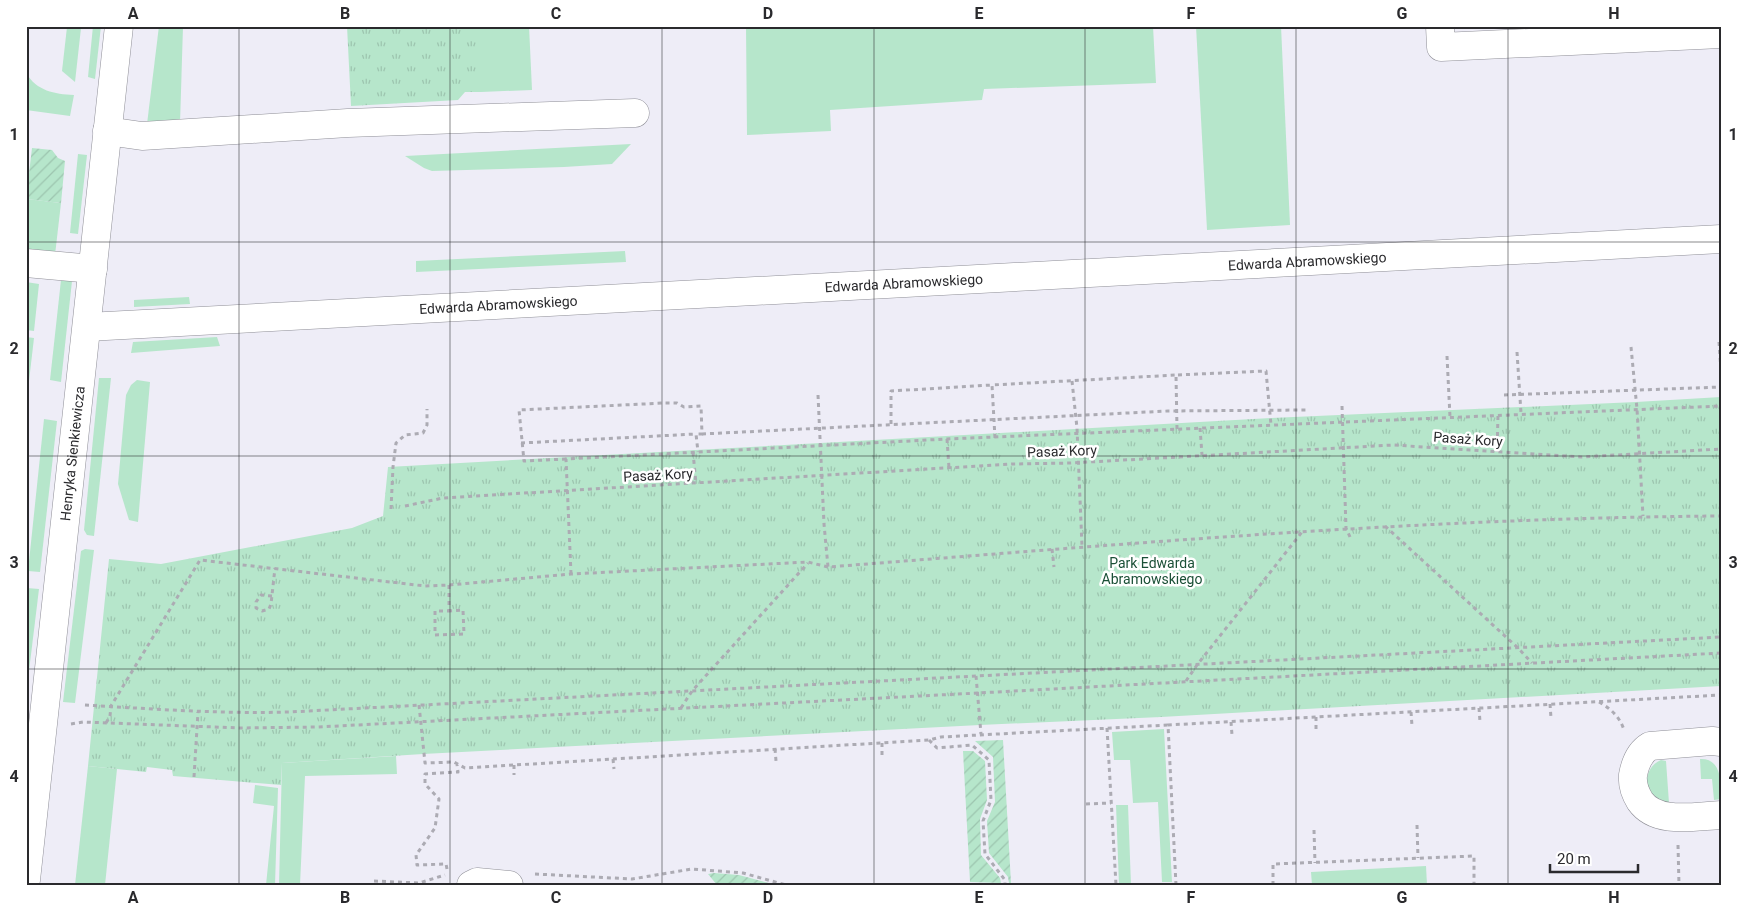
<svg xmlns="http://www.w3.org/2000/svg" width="1747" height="911" font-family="Roboto,sans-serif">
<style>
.grass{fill:#b6e6cb}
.park{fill:url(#park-tufts)}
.garden{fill:url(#garden-furrows)}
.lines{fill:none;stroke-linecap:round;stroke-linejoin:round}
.minor-casing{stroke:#8f8f97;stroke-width:29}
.path{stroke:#acabb3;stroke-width:3;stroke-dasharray:4 4;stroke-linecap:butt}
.minor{stroke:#fff;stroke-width:28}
.grid{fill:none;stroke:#2a2a2d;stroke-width:1;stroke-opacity:0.55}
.labels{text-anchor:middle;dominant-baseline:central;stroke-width:5;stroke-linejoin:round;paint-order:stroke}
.street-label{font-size:14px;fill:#2a2a2d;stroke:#fff}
.park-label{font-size:14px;fill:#1b5037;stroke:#fff}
.neatline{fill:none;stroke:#2a2a2d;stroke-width:2}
.grid-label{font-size:16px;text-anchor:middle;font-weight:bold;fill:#2a2a2d}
</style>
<defs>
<pattern id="park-tufts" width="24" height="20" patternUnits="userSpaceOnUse" patternTransform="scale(1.25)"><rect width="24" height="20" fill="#b6e6cb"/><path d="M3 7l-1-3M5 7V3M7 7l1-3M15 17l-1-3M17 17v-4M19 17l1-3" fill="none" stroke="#9dc5af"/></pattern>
<pattern id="garden-furrows" width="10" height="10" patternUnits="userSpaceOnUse" patternTransform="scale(1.25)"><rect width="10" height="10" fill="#b6e6cb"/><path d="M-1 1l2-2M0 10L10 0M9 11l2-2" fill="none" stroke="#9dc5af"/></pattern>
</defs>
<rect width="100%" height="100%" fill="#eeedf7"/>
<g class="grass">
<polygon points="93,26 101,26 95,79 88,77"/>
<polygon points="159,26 183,26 180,124 147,124"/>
<polygon points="481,26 529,26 532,90 481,92"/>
<polygon points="746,26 1153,26 1156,83 984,89 982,100 830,110 831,131 747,135"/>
<polygon points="1196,26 1281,26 1290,225 1207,230"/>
<polygon points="67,27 81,28 75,82 62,71"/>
<path d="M26,73C37,91 54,94 74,95L70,116L26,110Z"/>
<polygon points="631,144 612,164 564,167 432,171 424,168 405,156"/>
<polygon points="78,154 87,155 78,234 70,233"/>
<polygon points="26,199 61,203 55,255 26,251"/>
<polygon points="625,251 626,262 416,272 416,261"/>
<polygon points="61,280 72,281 61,382 50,380"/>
<polygon points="26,282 39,284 34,331 26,330"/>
<polygon points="189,297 190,304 134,307 134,300"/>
<polygon points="26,337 34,338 29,381 26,380"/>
<polygon points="217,337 220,346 131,353 133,342"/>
<polygon points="99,378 111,378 94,536 87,535 84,530"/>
<polygon points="137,380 150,382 138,522 129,520 118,484 126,395 131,385"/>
<polygon points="44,419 57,421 40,572 28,571"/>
<polygon points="85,549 94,550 75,703 63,702 81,551"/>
<polygon points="27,588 39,589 28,679 26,678"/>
<polygon points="1164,729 1172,882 1162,882 1158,802 1133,803 1130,760 1114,760 1112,732"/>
<polygon points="396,756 397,774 305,776 300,885 279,885 282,763"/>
<path d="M1700,759C1722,758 1721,783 1721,799L1714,800L1712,779H1701Z"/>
<path d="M1661,760L1666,761L1669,803C1664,801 1658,800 1654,797C1642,787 1646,766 1661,760Z"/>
<polygon points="88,766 117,769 105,885 75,885"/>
<polygon points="255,785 278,788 275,885 266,885 274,806 253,803"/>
<polygon points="1116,805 1128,805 1131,885 1119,885"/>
<polygon points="1426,866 1427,885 1312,885 1311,872"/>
</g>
<g class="park">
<polygon points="347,26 481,26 481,92 465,92 458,100 351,106"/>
<polygon points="1721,397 1721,686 1161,717 980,725 423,754 282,763 281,785 173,776 172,770 147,767 146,772 88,766 109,559 161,564 352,528 383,516 388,467 1271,418 1636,402"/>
</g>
<g class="garden">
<polygon points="32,148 52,150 58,158 65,161 61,203 26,199"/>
<polygon points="1003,740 1011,883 1009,883 1008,877 989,853 987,821 995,802 993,757 975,741"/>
<polygon points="963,751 973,751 985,761 987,800 980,819 981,855 1000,878 1001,883 970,882"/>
<polygon points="714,873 739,875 776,885 717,885 708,874"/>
</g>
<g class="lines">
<g class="minor-casing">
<g id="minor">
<polyline points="1440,26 1441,47 1721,34"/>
<polyline points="107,131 142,136 348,123 635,113"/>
<polyline points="26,263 93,269"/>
<path id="s1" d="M87,327L1721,239"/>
<path d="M1721,742L1712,741L1650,746C1640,752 1635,764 1633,775C1632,785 1635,793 1640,801C1657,825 1695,816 1721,815"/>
<path id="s2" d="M26,880L119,26"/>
<polyline points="471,885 477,882 509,885"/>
</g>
</g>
<g class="path">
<polyline points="1719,342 1721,371"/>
<polyline points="1631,347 1637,409 1643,516"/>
<polyline points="1517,352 1521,413"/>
<polyline points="1447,356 1450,417"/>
<polyline points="1072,381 1077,428 1082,546"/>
<polyline points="818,395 824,524 828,567"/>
<polyline points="1504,395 1721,387"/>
<polyline points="1342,406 1346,528 1350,537"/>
<polyline points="891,424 891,391 992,385"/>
<polyline points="1200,428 1202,455"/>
<polyline points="1177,429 1176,375 1266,371 1271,425"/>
<polyline points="702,434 1168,411 1306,410"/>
<polyline points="995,438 992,385 1176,375"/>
<polyline points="947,439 949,468"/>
<polyline points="521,443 696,434"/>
<polyline points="693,452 696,484"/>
<polyline points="1497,452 1498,415"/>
<polyline points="566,459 524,461 519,410 664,403 677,403 684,407 701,406 702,434 696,434 698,452"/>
<polyline points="405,506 443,498 509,494 1012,464 1071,463 1393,445 1581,457 1721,449"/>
<polyline points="391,509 393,467 396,443 405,435 423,433 427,425 427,409"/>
<polyline points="1385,526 1518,648 1532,663"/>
<polyline points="1052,549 1054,567"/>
<polyline points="571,574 566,459 947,439 1721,406"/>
<polyline points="449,585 449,611 435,611 435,635 464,634 463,610 449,611"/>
<polyline points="272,596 261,595 256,602 256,608 262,611 269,609 271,604 275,568"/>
<polyline points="976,676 981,734"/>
<polyline points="1186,681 1197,665 1302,532"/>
<path d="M1599,702C1610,708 1620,717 1624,730"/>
<polyline points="1550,704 1551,718"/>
<path d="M85,705C153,709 221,714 289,712L1721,637"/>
<polyline points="419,705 425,763 454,762 465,768 929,740 941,737 1168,725"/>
<polyline points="681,708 692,691 808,563"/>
<polyline points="1479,708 1480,722"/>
<polyline points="1411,712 1412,726"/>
<polyline points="1316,717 1316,731"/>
<polyline points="1231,722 1232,735"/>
<path d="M106,723L110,716L111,706L200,560L425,586L449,585L571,574L808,562L828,567C1125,544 1422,518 1721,516"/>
<polyline points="71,724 83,722 241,728 318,727 978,693 1721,653"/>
<polyline points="1107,728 1116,885"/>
<polyline points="929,740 937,748 972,745 989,760 991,800 983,821 985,854 1005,880 1005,885"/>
<polyline points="882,743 882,757"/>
<polyline points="775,749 776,761"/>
<polyline points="613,759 614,769"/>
<polyline points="514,765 514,775"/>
<polyline points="194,777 198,712"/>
<polyline points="1086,804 1111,803"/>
<polyline points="1417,825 1418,858"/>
<polyline points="1314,830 1315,863"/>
<polyline points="1678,845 1679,885"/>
<polyline points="447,869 446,864 417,865 416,855 435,828 439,799 425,784 425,774 458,772 457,765"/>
<polyline points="535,874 632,879 692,869 743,873 786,885"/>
<polyline points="374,881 419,883 445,875"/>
<polyline points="1176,885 1168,725 1721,695"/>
<polyline points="1273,885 1273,864 1474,856 1474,885"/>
</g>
<use href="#minor" class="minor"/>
</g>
<path class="grid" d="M239,26V885M450,26V885M662,26V885M874,26V885M1085,26V885M1296,26V885M1508,26V885M26,242H1721M26,456H1721M26,669H1721"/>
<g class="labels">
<g class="street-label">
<text stroke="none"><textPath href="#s1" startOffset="1222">Edwarda Abramowskiego</textPath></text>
<text stroke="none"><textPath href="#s1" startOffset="818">Edwarda Abramowskiego</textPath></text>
<text stroke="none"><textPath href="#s1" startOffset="412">Edwarda Abramowskiego</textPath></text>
<text transform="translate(1468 439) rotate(4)">Pasaż Kory</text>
<text transform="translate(1062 451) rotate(-2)">Pasaż Kory</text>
<text stroke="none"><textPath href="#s2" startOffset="429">Henryka Sienkiewicza</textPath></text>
<text transform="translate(658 475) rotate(-3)">Pasaż Kory</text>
</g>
<g class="park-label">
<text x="1152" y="563">Park Edwarda<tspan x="1152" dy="16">Abramowskiego</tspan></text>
</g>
</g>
<rect width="1747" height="911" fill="none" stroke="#ffffff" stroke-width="55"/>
<path d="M1550 864v8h88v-8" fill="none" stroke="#2a2a2d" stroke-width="2.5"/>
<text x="1557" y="864" font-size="15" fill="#2a2a2d" stroke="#ffffff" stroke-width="4" paint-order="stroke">20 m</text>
<rect x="28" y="28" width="1692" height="856" class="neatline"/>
<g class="grid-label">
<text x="133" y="19">A</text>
<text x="345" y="19">B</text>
<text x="556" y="19">C</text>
<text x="768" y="19">D</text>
<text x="979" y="19">E</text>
<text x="1191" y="19">F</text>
<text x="1402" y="19">G</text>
<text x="1614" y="19">H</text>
<text x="14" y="140">1</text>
<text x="1733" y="140">1</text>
<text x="14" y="354">2</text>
<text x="1733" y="354">2</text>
<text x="14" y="568">3</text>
<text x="1733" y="568">3</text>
<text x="14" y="782">4</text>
<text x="1733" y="782">4</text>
<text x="133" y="903">A</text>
<text x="345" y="903">B</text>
<text x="556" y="903">C</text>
<text x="768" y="903">D</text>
<text x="979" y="903">E</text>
<text x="1191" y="903">F</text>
<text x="1402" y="903">G</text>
<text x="1614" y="903">H</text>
</g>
</svg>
